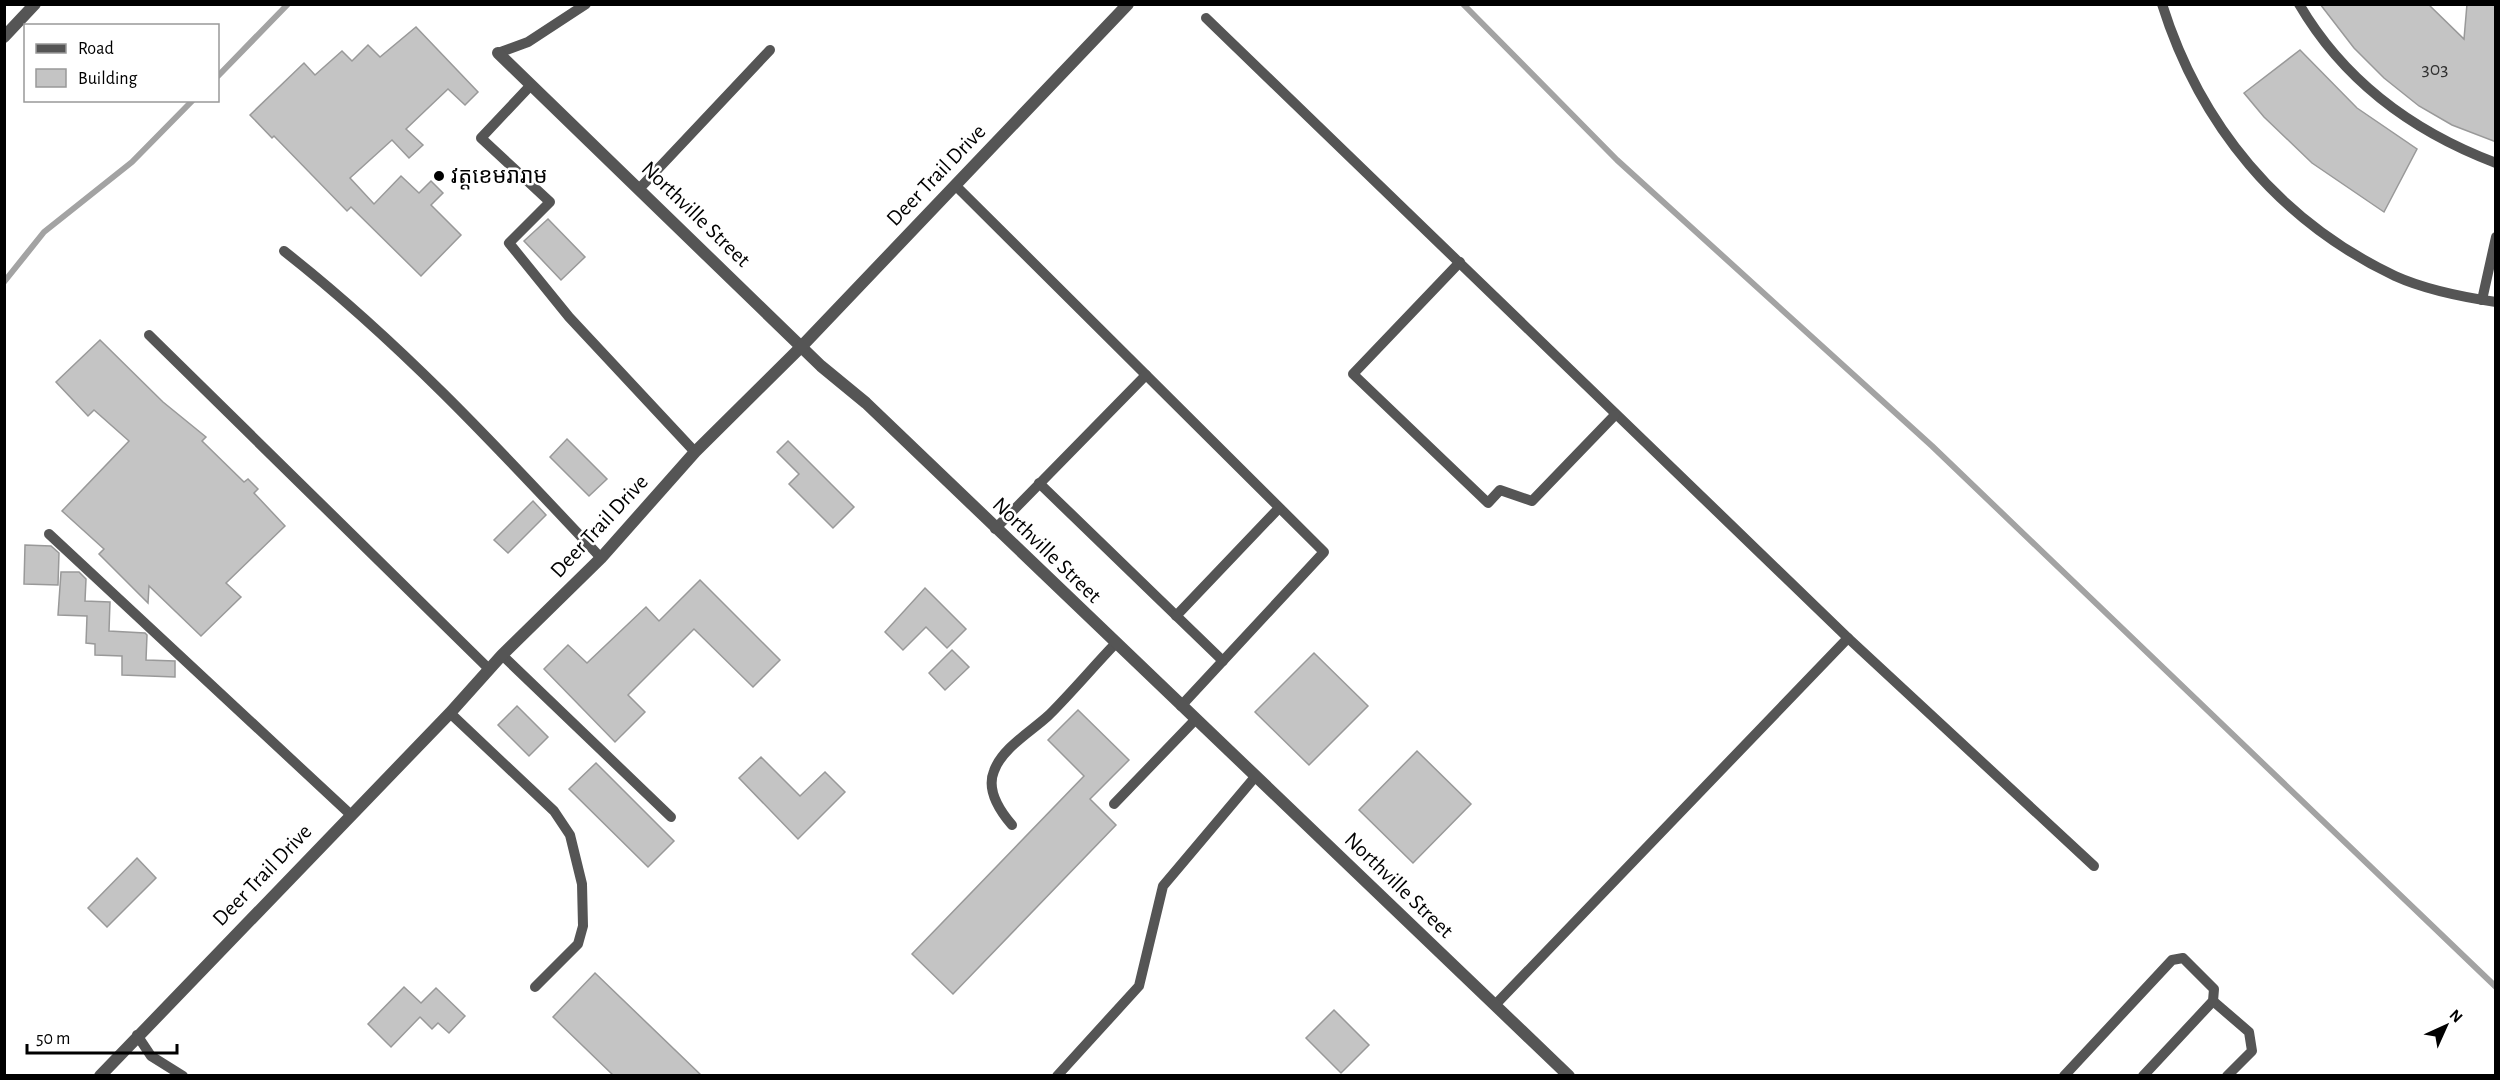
<svg xmlns="http://www.w3.org/2000/svg" width="2500" height="1080" font-family="'Alegreya Sans','Noto Sans Khmer',sans-serif">
<style>
.lines{fill:none;stroke-linecap:round;stroke-linejoin:round}
.stream{stroke:#a3a3a3;stroke-width:6}
.building{fill:#c4c4c4;stroke:#999;stroke-width:1.5}
.service{stroke:#555;stroke-width:10}
.minor{stroke:#555;stroke-width:12}
.tertiary{stroke:#555;stroke-width:12}
.poi-dot{fill:#000;stroke:#fff;stroke-width:2}
.labels{text-anchor:middle;dominant-baseline:central;stroke-width:5;stroke-linejoin:round;paint-order:stroke}
.number-label{font-size:20px;fill:#313131}
.street-label{font-size:22px;fill:#000;stroke:#fff}
.poi-label{font-size:22px;fill:#000;stroke:#fff;text-anchor:start}
</style>
<rect width="100%" height="100%" fill="#fff"/>
<g class="lines">
<g class="stream">
<polyline points="1463,4 1617,160 1932,446 2496,987"/>
<polyline points="218,76 288,4"/>
<polyline points="4,282 44,232 132,162 193,100"/>
</g>
</g>
<g class="building">
<polygon points="2320,4 2428,4 2464,39 2467,4 2496,4 2496,142 2452,125 2419,106 2384,78 2354,48"/>
<polygon points="416,27 478,92 465,105 448,89 406,129 423,145 409,158 392,140 350,178 374,204 401,176 419,193 431,181 443,193 431,205 461,235 421,276 351,207 347,211 274,136 272,138 250,115 304,63 315,75 342,51 352,61 368,45 380,57"/>
<polygon points="2300,50 2357,108 2417,149 2384,212 2312,163 2264,117 2244,93"/>
<polygon points="548,219 585,257 561,280 524,241"/>
<polygon points="100,340 163,402 206,437 202,441 244,482 248,479 258,489 254,493 285,526 226,583 241,597 201,636 149,586 148,603 99,554 104,549 62,511 129,441 94,410 88,416 56,382"/>
<polygon points="567,439 607,479 589,496 550,457"/>
<polygon points="788,441 854,507 833,528 789,484 799,474 777,452"/>
<polygon points="533,501 546,515 508,553 494,540"/>
<polygon points="25,545 51,546 59,553 58,585 24,584"/>
<polygon points="61,572 79,572 86,579 85,601 110,602 109,631 145,633 147,635 146,660 175,661 175,677 122,675 122,656 95,655 95,644 86,643 87,616 58,615"/>
<polygon points="700,580 780,660 753,687 694,629 628,695 645,712 615,742 544,669 568,645 587,663 646,607 659,621"/>
<polygon points="925,588 966,629 947,648 926,627 903,650 885,632"/>
<polygon points="952,650 969,667 945,690 929,673"/>
<polygon points="1314,653 1368,706 1309,765 1255,712"/>
<polygon points="517,706 548,737 529,756 498,725"/>
<polygon points="1078,710 1129,760 1090,799 1116,825 953,994 912,954 1084,776 1048,740"/>
<polygon points="1417,751 1471,804 1413,863 1359,810"/>
<polygon points="761,757 800,796 825,772 845,792 798,839 739,778"/>
<polygon points="596,763 674,841 648,867 569,789"/>
<polygon points="137,858 156,878 107,927 88,908"/>
<polygon points="595,973 702,1076 614,1076 553,1017"/>
<polygon points="404,987 421,1003 436,988 465,1016 449,1033 438,1023 432,1029 420,1017 391,1047 368,1024"/>
<polygon points="1334,1010 1369,1045 1341,1073 1306,1038"/>
</g>
<g class="lines">
<g class="service">
<path d="M2162,4C2200,125 2279,221 2395,276C2426,290 2462,297 2496,302"/>
<path d="M2299,4C2344,81 2414,132 2496,163"/>
<polyline points="1206,18 1848,638 2094,866"/>
<polyline points="498,53 528,42 586,4"/>
<polyline points="531,85 481,138 550,202 509,243 569,317 695,452"/>
<polyline points="955,185 1324,552 1181,706"/>
<polyline points="639,189 770,50"/>
<path d="M284,251C400,342 500,450 601,558"/>
<polyline points="1460,262 1353,374 1488,503 1500,490 1532,501 1615,415"/>
<polyline points="2482,300 2496,237"/>
<polyline points="149,335 489,669"/>
<polyline points="1039,483 1223,661"/>
<polyline points="995,529 1146,375"/>
<polyline points="49,534 350,814"/>
<polyline points="1176,616 1279,508"/>
<polyline points="502,655 671,817"/>
<polyline points="450,713 554,811 570,835 582,884 583,926 578,944 535,987"/>
<polyline points="1114,804 1195,720"/>
<path d="M1012,825C1000,811 986,790 994,771C1002,748 1032,731 1049,715C1072,692 1093,667 1115,644"/>
<polyline points="2213,1001 2249,1032 2252,1051 2227,1076"/>
<polyline points="1495,1005 1848,638"/>
<polyline points="137,1035 151,1056 183,1076"/>
<polyline points="1057,1076 1139,986 1163,886 1255,777"/>
<polyline points="2064,1076 2172,960 2183,958 2214,989 2213,1001 2143,1076"/>
</g>
<g class="minor">
<polyline points="4,37 35,4"/>
<polyline points="498,53 821,366 866,403 1569,1076"/>
</g>
<polyline class="tertiary" points="100,1076 450,713 502,655 601,558 695,452 802,346 1128,4"/>
</g>
<circle class="poi-dot" cx="439" cy="176" r="6"/>
<g class="labels">
<g class="number-label">
<text x="2435" y="69">303</text>
</g>
<g class="street-label">
<text transform="translate(936 175) rotate(-46)">Deer Trail Drive</text>
<text transform="translate(696 214) rotate(44)">Northville Street</text>
<text transform="translate(599 526) rotate(-47)">Deer Trail Drive</text>
<text transform="translate(1047 550) rotate(44)">Northville Street</text>
<text transform="translate(262 875) rotate(-46)">Deer Trail Drive</text>
<text transform="translate(1399 885) rotate(44)">Northville Street</text>
</g>
<g class="poi-label">
<text x="451" y="176">វត្តខេមរារាម</text>
</g>
</g>
<rect width="2500" height="1080" fill="none" stroke="#000000" stroke-width="12"/>
<rect x="24" y="24" width="195" height="78" fill="#ffffff" stroke="#999999" stroke-width="1.5"/>
<rect x="36" y="44" width="30" height="9" fill="#555555" stroke="#999999" stroke-width="1.5"/>
<text x="78" y="54" font-size="18" fill="#000000">Road</text>
<rect x="36" y="69" width="30" height="18" fill="#c4c4c4" stroke="#999999" stroke-width="1.5"/>
<text x="78" y="84" font-size="18" fill="#000000">Building</text>
<g transform="translate(2446 1026) rotate(45)" stroke="#ffffff" stroke-width="4.5" paint-order="stroke">
<path d="M0-4.5L10 22L0 15L-10 22Z" fill="#000000"/>
<text y="-9" font-size="16" font-weight="bold" text-anchor="middle" fill="#000000">N</text>
</g>
<path d="M27 1044v9h150v-9" fill="none" stroke="#000000" stroke-width="3"/>
<text x="36" y="1044" font-size="18" fill="#000000" stroke="#ffffff" stroke-width="4.5" paint-order="stroke">50 m</text>
</svg>
